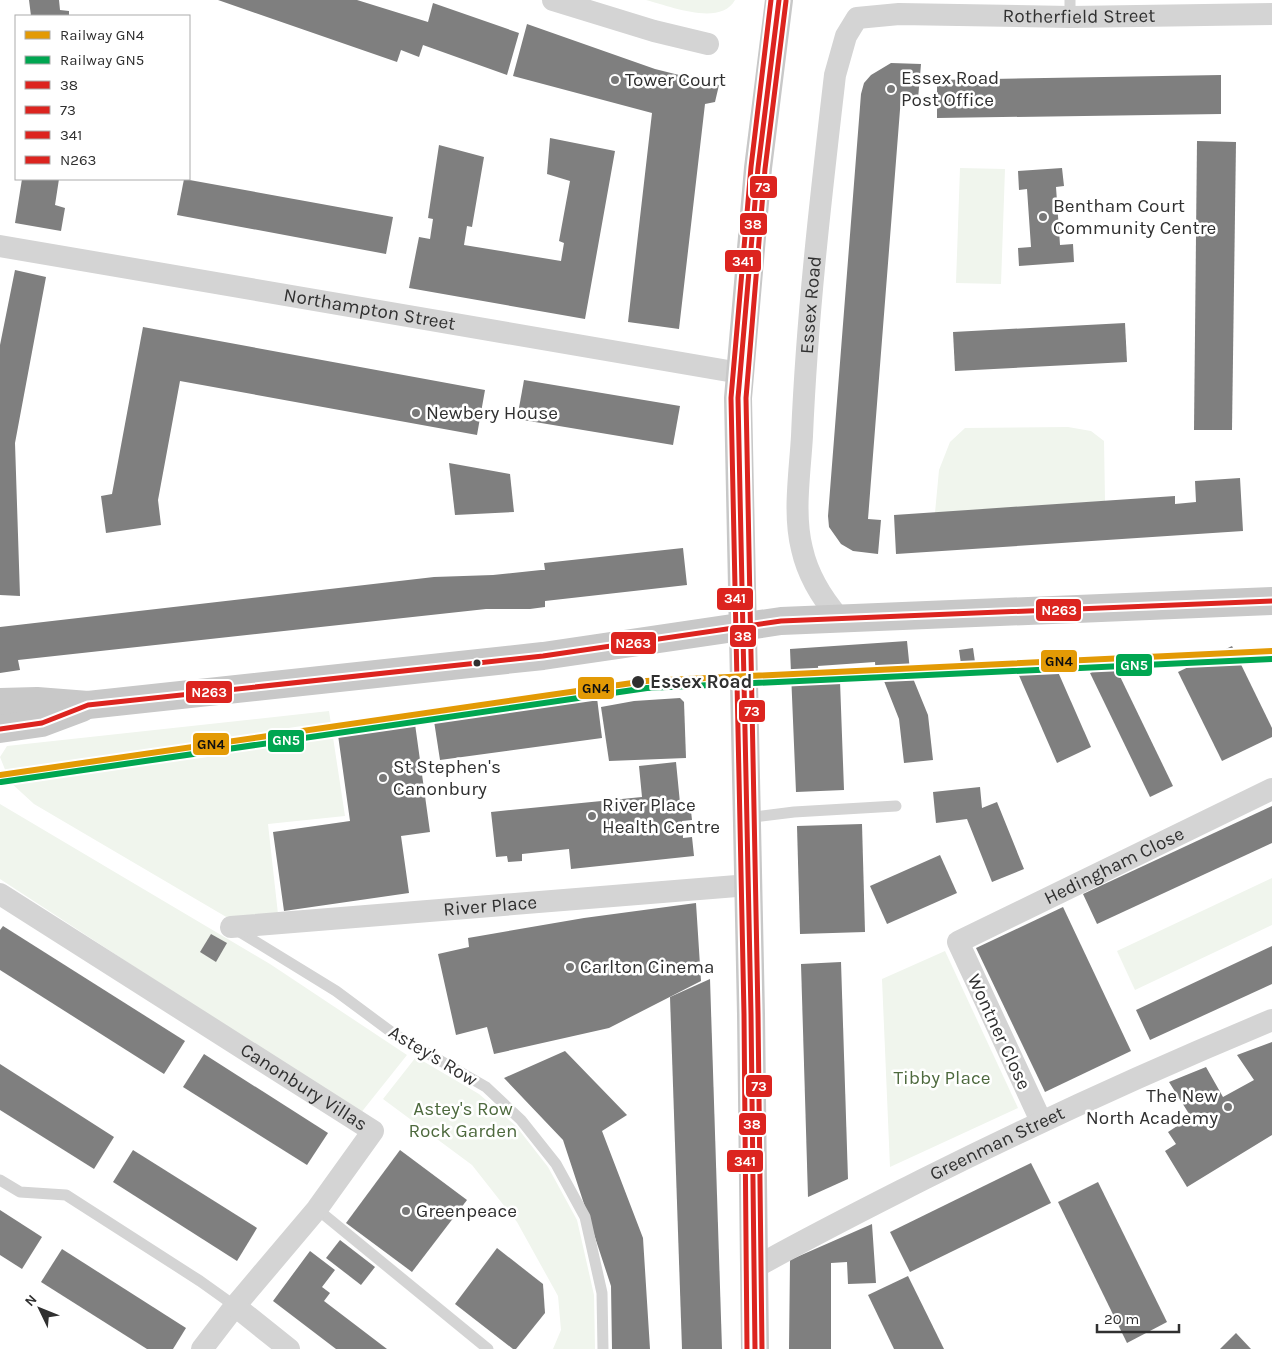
<svg xmlns="http://www.w3.org/2000/svg" width="1272" height="1349" font-family="Karla,sans-serif">
<style>
.green{fill:#f0f5ed}
.building{fill:#7f7f7f}
.lines{fill:none;stroke-linecap:round;stroke-linejoin:round}
.service{stroke:#d4d4d4;stroke-width:11}
.minor{stroke:#d4d4d4;stroke-width:22}
.primary{stroke:#c8c8c8;stroke-width:28}
.bus-1-casing{stroke:#fff;stroke-width:9}
.bus-2-casing{stroke:#fff;stroke-width:9}
.bus-3-casing{stroke:#fff;stroke-width:9}
.bus-4-casing{stroke:#fff;stroke-width:9}
.bus-1{stroke:#dc241f;stroke-width:5}
.bus-2{stroke:#dc241f;stroke-width:5}
.bus-3{stroke:#dc241f;stroke-width:5}
.bus-4{stroke:#dc241f;stroke-width:5}
.rail-1-casing{stroke:#fff;stroke-width:10}
.rail-2-casing{stroke:#fff;stroke-width:10}
.rail-1{stroke:#e39a05;stroke-width:6}
.rail-2{stroke:#00a651;stroke-width:6}
.poi-dot{fill:#787878;stroke:#fff;stroke-width:2}
.bus-dot{fill:#303030;stroke:#fff;stroke-width:2}
.labels{text-anchor:middle;dominant-baseline:central;stroke-width:5;stroke-linejoin:round;paint-order:stroke}
.street-label{font-size:19px;fill:#303030;stroke:#fff}
.poi-label{font-size:19px;fill:#303030;stroke:#fff;text-anchor:start}
.stop-label{font-size:19px;font-weight:bold;fill:#303030;stroke:#fff;text-anchor:start}
.park-label{font-size:19px;fill:#4e6a3e;stroke:#fff}
.line-badge{stroke:#fff;stroke-width:2}
.badge-label{font-size:14px;text-anchor:middle;font-weight:bold;fill:#fff}
.pale-badge-label{font-size:14px;text-anchor:middle;font-weight:bold;fill:#111}
</style>
<rect width="100%" height="100%" fill="#fff"/>
<g class="green">
<path d="M646,0H735C720,27 670,6 646,0Z"/>
<polygon points="960,168 1005,169 1001,284 956,283"/>
<polygon points="1068,427 1091,431 1104,441 1105,501 935,513 939,470 950,442 965,428"/>
<polygon points="329,711 345,816 268,824 278,914 228,918 34,804 10,782 0,757 7,746"/>
<polygon points="0,804 270,964 407,1055 360,1114 0,879"/>
<polygon points="1272,878 1272,925 1135,990 1117,951"/>
<polygon points="945,951 1018,1108 890,1167 882,979"/>
<polygon points="416,1057 479,1094 516,1126 548,1167 577,1220 594,1295 595,1349 553,1349 561,1330 558,1296 517,1222 472,1165 383,1099"/>
</g>
<g class="building">
<polygon points="29,0 59,0 60,10 69,11 69,16 31,16"/>
<polygon points="218,0 357,0 428,22 433,3 519,33 507,75 423,45 419,57 401,50 397,62"/>
<polygon points="527,24 655,69 719,85 715,102 705,104 679,329 628,322 652,113 513,76"/>
<polygon points="891,63 921,64 918,99 901,97 868,519 881,520 878,554 853,551 841,544 829,527 828,516 861,94 864,83 871,75"/>
<polygon points="1221,75 1221,114 937,118 937,80"/>
<polygon points="550,138 615,151 585,319 409,288 419,237 430,239 433,219 428,218 439,145 484,157 472,227 467,226 464,245 561,261 564,243 559,241 570,181 547,174"/>
<polygon points="1197,141 1236,142 1232,430 1194,430"/>
<polygon points="1062,168 1064,186 1056,187 1060,245 1073,244 1074,262 1019,266 1018,248 1031,247 1027,189 1019,190 1018,171"/>
<polygon points="22,179 59,179 55,205 65,208 61,231 15,223"/>
<polygon points="184,179 393,217 386,254 177,215"/>
<polygon points="15,270 46,277 15,443 20,596 0,595 0,345"/>
<polygon points="1125,323 1127,362 955,371 953,332"/>
<polygon points="143,327 485,390 477,435 180,381 158,500 161,525 106,533 101,496 112,494"/>
<polygon points="524,380 680,406 673,445 517,419"/>
<polygon points="449,463 510,474 514,512 455,515"/>
<polygon points="1240,478 1243,531 896,554 894,515 1175,496 1175,504 1196,502 1195,481"/>
<polygon points="683,548 687,585 545,601 545,607 530,609 486,609 18,660 20,670 0,673 0,627 434,577 493,575 541,570 545,570 544,563"/>
<polygon points="907,641 910,671 928,715 933,760 904,763 899,719 882,676 876,677 875,662 818,666 819,682 840,681 844,790 796,792 790,649"/>
<polygon points="1232,646 1272,728 1272,737 1222,761 1178,672"/>
<polygon points="973,648 975,662 961,664 959,650"/>
<polygon points="1051,656 1091,747 1057,763 1017,671"/>
<polygon points="1113,662 1173,786 1150,797 1090,673"/>
<polygon points="597,698 602,738 440,760 434,721"/>
<polygon points="680,698 684,702 686,758 609,761 601,707 634,701"/>
<polygon points="415,724 430,832 401,836 409,893 284,911 273,832 350,821 338,735"/>
<polygon points="676,762 680,803 690,802 692,820 682,821 683,838 692,837 694,856 571,869 569,849 522,854 522,861 508,862 507,856 496,857 491,812 642,797 639,766"/>
<polygon points="980,787 982,808 997,802 1024,869 992,882 967,819 936,823 933,792"/>
<polygon points="1272,806 1272,843 1097,924 1083,894"/>
<polygon points="862,824 865,932 800,934 797,826"/>
<polygon points="940,855 957,893 887,924 870,886"/>
<polygon points="696,903 701,981 609,1028 494,1054 487,1027 456,1035 438,954 469,947 468,938 584,918"/>
<polygon points="1063,907 1131,1051 1045,1092 976,948"/>
<polygon points="3,926 185,1041 164,1074 0,970 0,930"/>
<polygon points="211,934 227,943 216,962 200,952"/>
<polygon points="1272,946 1272,984 1150,1040 1136,1010"/>
<polygon points="841,962 848,1179 808,1197 801,964"/>
<polygon points="710,979 722,1349 682,1349 670,997"/>
<polygon points="1272,1042 1272,1135 1187,1187 1165,1151 1176,1144 1168,1132 1191,1117 1169,1082 1206,1067 1223,1097 1254,1080 1237,1055"/>
<polygon points="565,1051 627,1115 602,1131 643,1238 650,1349 612,1349 611,1286 563,1140 504,1078"/>
<polygon points="204,1054 328,1133 307,1165 183,1087"/>
<polygon points="0,1064 114,1137 94,1169 0,1110"/>
<polygon points="133,1150 257,1228 237,1261 113,1182"/>
<polygon points="400,1150 467,1200 412,1272 346,1223"/>
<polygon points="1031,1163 1051,1203 910,1272 890,1232"/>
<polygon points="1098,1182 1167,1322 1127,1343 1058,1202"/>
<polygon points="0,1210 42,1237 22,1269 0,1255"/>
<polygon points="872,1224 876,1283 848,1284 847,1262 831,1263 831,1349 789,1349 790,1260"/>
<polygon points="340,1240 375,1267 361,1285 326,1258"/>
<polygon points="497,1248 543,1284 545,1313 516,1349 513,1349 455,1304"/>
<polygon points="62,1249 186,1328 173,1349 147,1349 41,1282"/>
<polygon points="310,1251 335,1270 322,1287 330,1293 324,1301 387,1349 336,1349 273,1301"/>
<polygon points="908,1276 944,1349 894,1349 868,1295"/>
<polygon points="1236,1333 1251,1349 1220,1349"/>
</g>
<g class="lines">
<g class="service">
<polyline points="1070,17 1070,0"/>
<polyline points="746,818 794,812 896,806"/>
<polyline points="235,929 336,991 394,1034 486,1087 521,1120 556,1164 585,1217 602,1293 603,1349"/>
<polyline points="0,1180 20,1192 66,1195 200,1281 235,1306"/>
<polyline points="317,1209 488,1349"/>
</g>
<g class="minor">
<polyline points="553,0 654,31 708,44"/>
<path id="s1" d="M0,246L740,373"/>
<path id="s2" d="M839,618C821,597 808,576 802,549C793,514 800,472 802,436C807,315 821,196 835,75L846,36L857,18L899,14L1070,17L1272,14"/>
<path id="s3" d="M0,894L373,1131L317,1209L235,1306L202,1349"/>
<path id="s4" d="M231,927L749,885"/>
<path id="s5" d="M1041,1121L958,942L1272,789"/>
<path id="s6" d="M756,1267C811,1236 867,1208 924,1179C1038,1122 1154,1069 1272,1020"/>
<polyline points="235,1306 289,1349"/>
</g>
<g class="primary">
<polyline points="0,702 37,701 88,705 543,656 781,621 1272,601"/>
<polyline points="0,729 42,723 82,708"/>
<polyline points="755,1349 751,1014 738,398 758,168 779,0"/>
</g>
<g class="bus-1-casing">
<polyline id="bus-1" points="755,1349 751,1014 738,398 758,168 779,0"/>
</g>
<g class="bus-2-casing">
<polyline id="bus-2" points="762,1349 758,1014 746,398 765,169 786,1"/>
</g>
<g class="bus-3-casing">
<polyline id="bus-3" points="747,1349 744,1014 731,398 751,167 771,0"/>
</g>
<g class="bus-4-casing">
<polyline id="bus-4" points="0,729 42,723 88,705 543,656 781,621 1272,601"/>
</g>
<use href="#bus-1" class="bus-1"/>
<use href="#bus-2" class="bus-2"/>
<use href="#bus-3" class="bus-3"/>
<use href="#bus-4" class="bus-4"/>
<g class="rail-1-casing">
<polyline id="rail-1" points="0,775 646,681 1272,651"/>
</g>
<g class="rail-2-casing">
<polyline id="rail-2" points="1,782 647,688 1272,659"/>
</g>
<use href="#rail-1" class="rail-1"/>
<use href="#rail-2" class="rail-2"/>
</g>
<g class="poi-dot">
<circle cx="615" cy="80" r="5"/>
<circle cx="891" cy="89" r="5"/>
<circle cx="1043" cy="217" r="5"/>
<circle cx="416" cy="413" r="5"/>
<circle cx="383" cy="778" r="5"/>
<circle cx="592" cy="816" r="5"/>
<circle cx="570" cy="967" r="5"/>
<circle cx="1228" cy="1107" r="5"/>
<circle cx="406" cy="1211" r="5"/>
</g>
<g class="bus-dot">
<circle cx="477" cy="663" r="4.5"/>
<circle cx="638" cy="682" r="7"/>
</g>
<g class="labels">
<g class="street-label">
<text stroke="none"><textPath href="#s2" startOffset="839">Rotherfield Street</textPath></text>
<text stroke="none"><textPath href="#s2" startOffset="324">Essex Road</textPath></text>
<text stroke="none"><textPath href="#s1" startOffset="375">Northampton Street</textPath></text>
<text stroke="none"><textPath href="#s5" startOffset="371">Hedingham Close</textPath></text>
<text stroke="none"><textPath href="#s4" startOffset="260">River Place</textPath></text>
<text transform="translate(999 1032) rotate(65)">Wontner Close</text>
<text transform="translate(433 1056) rotate(31)">Astey's Row</text>
<text stroke="none"><textPath href="#s3" startOffset="360">Canonbury Villas</textPath></text>
<text stroke="none"><textPath href="#s6" startOffset="271">Greenman Street</textPath></text>
</g>
<g class="poi-label">
<text x="901" y="78">Essex Road<tspan x="901" dy="22">Post Office</tspan></text>
<text x="625" y="80">Tower Court</text>
<text x="1053" y="206">Bentham Court<tspan x="1053" dy="22">Community Centre</tspan></text>
<text x="426" y="413">Newbery House</text>
<text x="393" y="767">St Stephen's<tspan x="393" dy="22">Canonbury</tspan></text>
<text x="602" y="805">River Place<tspan x="602" dy="22">Health Centre</tspan></text>
<text x="580" y="967">Carlton Cinema</text>
<text x="1218" y="1096" text-anchor="end">The New<tspan x="1218" dy="22">North Academy</tspan></text>
<text x="416" y="1211">Greenpeace</text>
</g>
<g class="stop-label">
<text x="650" y="682">Essex Road</text>
</g>
<g class="park-label">
<text x="942" y="1078">Tibby Place</text>
<text x="463" y="1109">Astey's Row<tspan x="463" dy="22">Rock Garden</tspan></text>
</g>
</g>
<g class="line-badge">
<rect x="749" y="175" width="29" height="24" rx="5" fill="#dc241f"/>
<rect x="739" y="212" width="29" height="24" rx="5" fill="#dc241f"/>
<rect x="724" y="249" width="38" height="24" rx="5" fill="#dc241f"/>
<rect x="716" y="587" width="38" height="24" rx="5" fill="#dc241f"/>
<rect x="1035" y="598" width="47" height="24" rx="5" fill="#dc241f"/>
<rect x="729" y="624" width="28" height="24" rx="5" fill="#dc241f"/>
<rect x="610" y="631" width="47" height="24" rx="5" fill="#dc241f"/>
<rect x="1040" y="649" width="38" height="24" rx="5" fill="#e39a05"/>
<rect x="1115" y="653" width="38" height="24" rx="5" fill="#00a651"/>
<rect x="577" y="676" width="38" height="24" rx="5" fill="#e39a05"/>
<rect x="185" y="680" width="48" height="24" rx="5" fill="#dc241f"/>
<rect x="738" y="699" width="28" height="24" rx="5" fill="#dc241f"/>
<rect x="267" y="729" width="38" height="24" rx="5" fill="#00a651"/>
<rect x="192" y="732" width="38" height="24" rx="5" fill="#e39a05"/>
<rect x="745" y="1074" width="28" height="24" rx="5" fill="#dc241f"/>
<rect x="738" y="1112" width="29" height="24" rx="5" fill="#dc241f"/>
<rect x="726" y="1149" width="38" height="24" rx="5" fill="#dc241f"/>
</g>
<g class="badge-label">
<text x="763" y="192">73</text>
<text x="753" y="229">38</text>
<text x="743" y="266">341</text>
<text x="735" y="603">341</text>
<text x="1059" y="615">N263</text>
<text x="743" y="641">38</text>
<text x="633" y="648">N263</text>
<text x="1134" y="670">GN5</text>
<text x="209" y="697">N263</text>
<text x="752" y="716">73</text>
<text x="286" y="745">GN5</text>
<text x="759" y="1091">73</text>
<text x="752" y="1129">38</text>
<text x="745" y="1166">341</text>
</g>
<g class="pale-badge-label">
<text x="1059" y="666">GN4</text>
<text x="596" y="693">GN4</text>
<text x="211" y="749">GN4</text>
</g>
<rect x="15" y="15" width="175" height="165" fill="#ffffff" stroke="#acacac"/>
<rect x="25" y="31" width="25" height="8" fill="#e39a05" stroke="#acacac"/>
<text x="60" y="40" font-size="15" fill="#303030">Railway GN4</text>
<rect x="25" y="56" width="25" height="8" fill="#00a651" stroke="#acacac"/>
<text x="60" y="65" font-size="15" fill="#303030">Railway GN5</text>
<rect x="25" y="81" width="25" height="8" fill="#dc241f" stroke="#acacac"/>
<text x="60" y="90" font-size="15" fill="#303030">38</text>
<rect x="25" y="106" width="25" height="8" fill="#dc241f" stroke="#acacac"/>
<text x="60" y="115" font-size="15" fill="#303030">73</text>
<rect x="25" y="131" width="25" height="8" fill="#dc241f" stroke="#acacac"/>
<text x="60" y="140" font-size="15" fill="#303030">341</text>
<rect x="25" y="156" width="25" height="8" fill="#dc241f" stroke="#acacac"/>
<text x="60" y="165" font-size="15" fill="#303030">N263</text>
<g transform="translate(40 1309) rotate(313)" stroke="#ffffff" stroke-width="4" paint-order="stroke">
<path d="M0-4L9 19L0 12L-9 19Z" fill="#303030"/>
<text y="-8" font-size="14" font-weight="bold" text-anchor="middle" fill="#303030">N</text>
</g>
<path d="M1097 1324v8h82v-8" fill="none" stroke="#303030" stroke-width="2.5"/>
<text x="1104" y="1324" font-size="15" fill="#303030" stroke="#ffffff" stroke-width="4" paint-order="stroke">20 m</text>
</svg>
